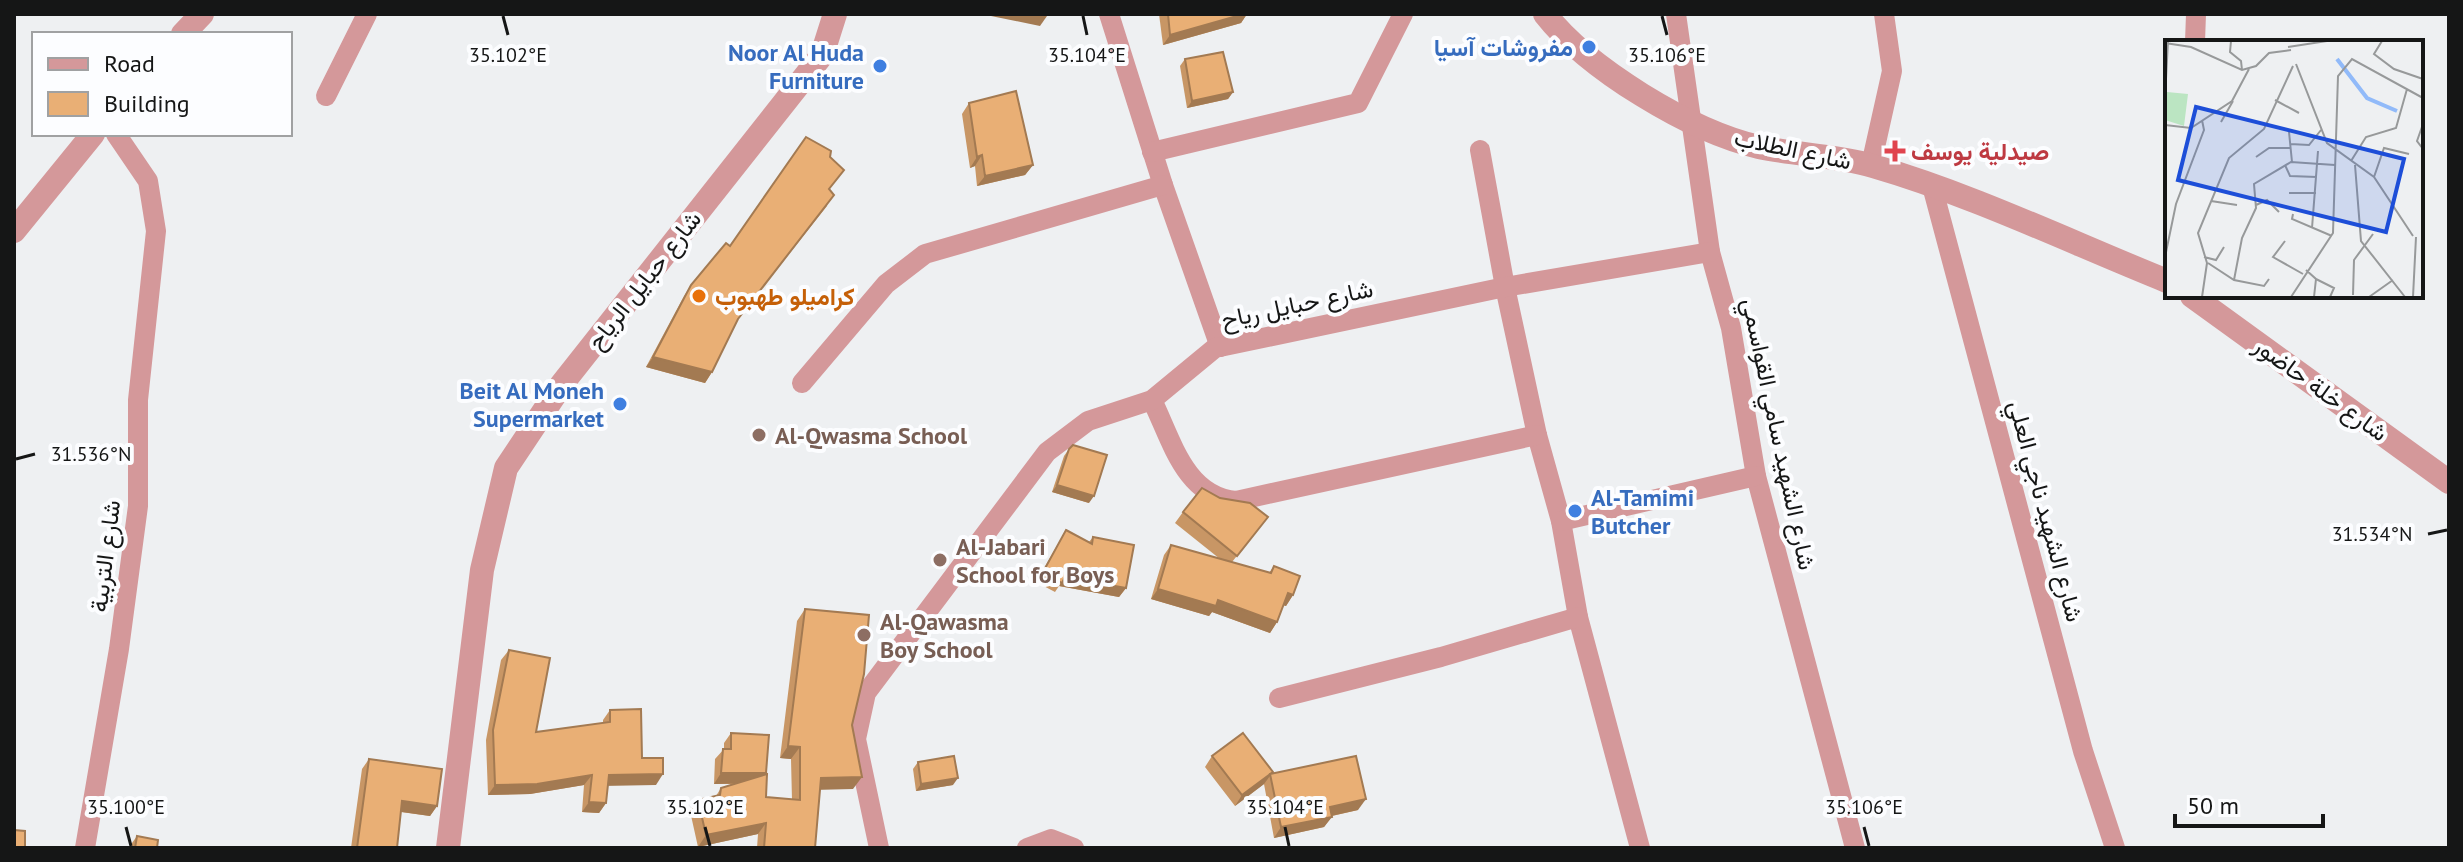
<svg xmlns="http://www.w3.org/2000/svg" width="2463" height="862" font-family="'PT Sans',Vazirmatn,sans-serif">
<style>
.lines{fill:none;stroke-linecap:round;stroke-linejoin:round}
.minor{stroke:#d4989a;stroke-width:20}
.tertiary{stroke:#d4989a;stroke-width:24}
.wall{fill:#c89665}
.shaded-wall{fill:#a37a52}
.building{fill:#e9af75;stroke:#a37a52;stroke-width:2}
.ticks{fill:none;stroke:#151616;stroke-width:3}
.shop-dot{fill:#3f7fe0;stroke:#fcfdff;stroke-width:3}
.health-dot{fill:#e0444e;stroke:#fcfdff;stroke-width:3}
.food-dot{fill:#e8710a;stroke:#fcfdff;stroke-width:3}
.education-dot{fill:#8d6e63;stroke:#fcfdff;stroke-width:3}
.labels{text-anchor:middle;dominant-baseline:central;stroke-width:8;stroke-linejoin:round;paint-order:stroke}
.shop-label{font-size:24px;font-weight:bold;fill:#366cbe;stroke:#fcfdff;text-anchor:end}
.street-label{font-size:24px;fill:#151616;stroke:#fcfdff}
.health-label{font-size:24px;font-weight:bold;fill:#be3a42;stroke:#fcfdff;text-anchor:start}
.food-label{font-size:24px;font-weight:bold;fill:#c56008;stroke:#fcfdff;text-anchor:start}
.education-label{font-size:24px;font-weight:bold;fill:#785e54;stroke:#fcfdff;text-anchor:start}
.inset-river{fill:none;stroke:#91baf9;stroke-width:4}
.inset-road{fill:none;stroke:#97999a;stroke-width:2}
.view{fill:#1d4ed8;fill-opacity:0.15;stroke:#1d4ed8;stroke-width:4}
.inset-edge{fill:none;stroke:#151616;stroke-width:4}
.ticks-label{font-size:20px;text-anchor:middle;fill:#151616;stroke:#fcfdff;stroke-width:8;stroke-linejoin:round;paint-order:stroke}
</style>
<rect width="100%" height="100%" fill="#eef0f2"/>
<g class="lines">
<g class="minor">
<polyline points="1109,14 1163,185 1220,347"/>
<polyline points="1676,14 1710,252 1731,328 1756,476 1855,848"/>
<polyline points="2195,42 2196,14"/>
<polyline points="326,96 367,14"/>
<polyline points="1480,150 1505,287 1537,435 1561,521 1578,617 1640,848"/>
<polyline points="1152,152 1358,103 1403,14"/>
<polyline points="1871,165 1892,71 1884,14"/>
<polyline points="1932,186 2083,751 2115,848"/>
<polyline points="802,383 886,284 925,254 1163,185"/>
<path d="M1152,400C1172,441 1185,496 1236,501L1537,435"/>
<polyline points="1561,521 1756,476"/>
<polyline points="1279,698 1441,657 1578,617"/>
<polyline points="85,848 119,649 138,506 138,400 156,231 148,181 116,134"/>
<polyline points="879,848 856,739 866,693 1047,452 1088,421 1152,400 1215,348 1505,287 1710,252"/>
<polyline points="1027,848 1051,839 1074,848"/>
</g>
<g class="tertiary">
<path d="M1545,14C1588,69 1690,131 1759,147C1796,155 1836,155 1873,166C1973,195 2070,242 2167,281"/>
<polyline points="183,34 202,14"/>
<polyline points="14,231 93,134"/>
<polyline points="2192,296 2449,482"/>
<polyline points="448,848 482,570 506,468 562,384 822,55 835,14"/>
</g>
</g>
<g class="wall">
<polygon points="1159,14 1247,14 1241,23 1163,45"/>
<polygon points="1185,59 1233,92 1228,99 1187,108 1180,66"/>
<polygon points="969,103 1033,165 1025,175 977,186 975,166 970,168 962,114"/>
<polygon points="829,190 827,206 736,321 712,372 705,383 646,367 684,296 691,285"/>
<polygon points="1069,449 1089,503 1052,492 1064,456"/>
<polygon points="1220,498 1268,517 1232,562 1269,573 1274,566 1293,595 1286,606 1283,605 1277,622 1270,633 1212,612 1209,616 1151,599 1164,555 1171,545 1220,559 1175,523 1183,512"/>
<polygon points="1066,530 1089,542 1093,537 1126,588 1119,597 1059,586 1055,592 1036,582"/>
<polygon points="805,609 852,725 853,789 820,789 815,848 757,848 758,834 698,847 690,811 698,800 716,796 721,788 737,784 714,784 715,759 724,749 724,743 731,733 766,773 765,775 766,797 792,800 791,759 780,758 797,621"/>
<polygon points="509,650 536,732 603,723 603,720 610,710 642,758 656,785 608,785 606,803 599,813 582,812 584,785 530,794 488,795 486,740 501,660"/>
<polygon points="1212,756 1271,774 1358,810 1332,816 1324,827 1274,838 1264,784 1235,806 1205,767"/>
<polygon points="369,759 437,806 430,816 401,812 397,848 351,848 362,769"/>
<polygon points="918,762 953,785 916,791 913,769"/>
<polygon points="137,836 157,848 131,848 132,843"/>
</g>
<g class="shaded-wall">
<polygon points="992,14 1040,14 1047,16 1040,26 991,16"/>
<polygon points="1244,14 1247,14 1241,23 1163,45 1170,35"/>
<polygon points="1233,92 1228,99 1187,108 1192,101"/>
<polygon points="982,155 975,166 970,168 977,157"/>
<polygon points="1033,165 1025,175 977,186 985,176"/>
<polygon points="653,357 712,372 705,383 646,367"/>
<polygon points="1057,485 1094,496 1089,503 1052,492"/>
<polygon points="1065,577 1126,588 1119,597 1059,586"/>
<polygon points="1158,589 1218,600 1277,622 1270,633 1212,612 1209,616 1151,599"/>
<polygon points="1288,593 1293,595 1286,606 1280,604"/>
<polygon points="788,746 800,747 791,759 780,758"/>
<polygon points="1273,772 1264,784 1235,806 1242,795"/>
<polygon points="721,773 766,773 759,783 714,784"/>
<polygon points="663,774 656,785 602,786 609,775"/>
<polygon points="592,775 584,785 530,794 488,795 495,785"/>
<polygon points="862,777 853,789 813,790 821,778"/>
<polygon points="958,778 953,785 916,791 921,784"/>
<polygon points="1366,799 1358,810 1322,818 1330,807"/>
<polygon points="402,801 437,806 430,816 395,811"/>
<polygon points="589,802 606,803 599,813 582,812"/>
<polygon points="1332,817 1324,827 1274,838 1281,827"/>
<polygon points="766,823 758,834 698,847 706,835"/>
</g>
<g class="building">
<polygon points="1168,14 1244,14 1170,35"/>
<polygon points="1223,52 1233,92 1192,101 1185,59"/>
<polygon points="1016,91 1033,165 985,176 982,155 977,157 969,103"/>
<polygon points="806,137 831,151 830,157 844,170 829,189 834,195 738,319 712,372 653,357 691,285 726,243 730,246"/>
<polygon points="1073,445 1107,455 1094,496 1057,485 1069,449"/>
<polygon points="1202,488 1220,498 1250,503 1268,517 1237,556 1183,512"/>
<polygon points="1066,530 1092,544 1093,537 1134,545 1126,588 1065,577 1062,583 1043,572"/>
<polygon points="1171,545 1271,573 1274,566 1300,576 1293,595 1288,593 1277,622 1218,600 1216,606 1158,589"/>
<polygon points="805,609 869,615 864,674 852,725 862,777 821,778 815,848 764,848 766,823 706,835 698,800 720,795 721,788 767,774 766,797 800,800 800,747 788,746"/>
<polygon points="509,650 550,658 536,732 610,722 610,710 641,709 642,758 663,758 663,774 609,775 606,803 589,802 592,775 537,784 495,785 493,730"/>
<polygon points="731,733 769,735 766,773 721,773 723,749 731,749"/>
<polygon points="1243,733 1273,772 1242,795 1212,756"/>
<polygon points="954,756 958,778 921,784 918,762"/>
<polygon points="1356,756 1366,799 1330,807 1332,817 1281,827 1270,774"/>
<polygon points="369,759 442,769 437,806 402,801 397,848 357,848"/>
<polygon points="14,830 25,831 25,848 14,848"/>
<polygon points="137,836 158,840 157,848 135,848"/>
</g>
<path class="ticks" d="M503,16L508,35M1083,16L1087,35M1662,16L1667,35M16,459L35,454M2428,534L2447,530M126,827L131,846M705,827L710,846M1285,827L1289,846M1864,827L1869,846"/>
<g class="shop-dot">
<circle cx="1589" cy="47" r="8"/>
<circle cx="880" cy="66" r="8"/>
<circle cx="620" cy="404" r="8"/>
<circle cx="1575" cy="511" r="8"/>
</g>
<path class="health-dot" d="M1891 139h8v8h8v8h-8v8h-8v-8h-8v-8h8z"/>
<circle class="food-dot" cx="699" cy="296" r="8"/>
<g class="education-dot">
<circle cx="759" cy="435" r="8"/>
<circle cx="940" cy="560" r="8"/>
<circle cx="864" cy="635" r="8"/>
</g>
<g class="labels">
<g class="shop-label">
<text x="1573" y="47">مفروشات آسيا</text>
<text x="864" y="52">Noor Al Huda<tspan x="864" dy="28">Furniture</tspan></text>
<text x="604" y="390">Beit Al Moneh<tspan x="604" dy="28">Supermarket</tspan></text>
<text x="1591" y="497" text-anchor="start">Al-Tamimi<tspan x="1591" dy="28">Butcher</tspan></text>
</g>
<g class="street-label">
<text transform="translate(1793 149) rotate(12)">شارع الطلاب</text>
<text transform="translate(644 280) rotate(-52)">شارع حبايل الرياح</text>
<text transform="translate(1297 304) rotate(-12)">شارع حبايل رياح</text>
<text transform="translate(2321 389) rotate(36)">شارع خلة حاضور</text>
<text transform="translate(1779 434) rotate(78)">شارع الشهيد سامي القواسمي</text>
<text transform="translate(2046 511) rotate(75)">شارع الشهيد ناجي العلي</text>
<text transform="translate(105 556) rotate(-83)">شارع التربية</text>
</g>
<g class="health-label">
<text x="1911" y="151">صيدلية يوسف</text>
</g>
<g class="food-label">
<text x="715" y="296">كراميلو طهبوب</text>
</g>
<g class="education-label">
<text x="775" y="435">Al-Qwasma School</text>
<text x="956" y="546">Al-Jabari<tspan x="956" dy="28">School for Boys</tspan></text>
<text x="880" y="621">Al-Qawasma<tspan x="880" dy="28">Boy School</tspan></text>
</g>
</g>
<g transform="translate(2165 40)">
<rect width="258" height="258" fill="#eef0f2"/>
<path d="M2,52L23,54L19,86L0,80Z" fill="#bbe5c2"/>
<path class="inset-river" d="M172,19L202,58L232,71"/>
<path class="inset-road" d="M66,1L65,12L76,21L77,30M217,1L209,14L229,29L258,39M0,3L26,7L77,30L91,26L104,13L126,10M123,7L162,1M131,24L162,103L209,137L248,196M0,58L3,1M110,60L134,73M56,82L68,61M258,84L252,101L258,109M0,85L26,88L67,61L84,29M124,92L127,122M125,104L144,105L156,90M91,117L104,108H125M186,121L201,97L231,88L242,49M120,125L125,136L152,137M190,125L196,201L240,257M209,137L219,108L244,114M124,153H151M46,161L72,165M91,165L102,160L114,172M128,174L127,179L167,196M147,188L153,111M120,201L108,217L138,234M0,217L11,164L39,90L37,80M39,217L51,220L59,207M43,223L69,240L99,246L104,239M141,230L151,239L149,257M151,239L169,248L165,257M69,240L77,198L91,168L89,144L126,122L170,125M188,255L189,220L208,194M37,257L42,223L33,193L64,118L99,89L128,26M126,257L168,193L173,36L187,19L258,58M204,257L228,240M248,257L251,197"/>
<path class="view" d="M31,67L239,119L221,192L13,140Z"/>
<rect width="258" height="258" class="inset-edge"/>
</g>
<g class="ticks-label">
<text x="508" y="62">35.102°E</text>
<text x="1087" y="62">35.104°E</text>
<text x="1667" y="62">35.106°E</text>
<text x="91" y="461">31.536°N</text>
<text x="2372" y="541">31.534°N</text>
<text x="126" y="814">35.100°E</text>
<text x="705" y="814">35.102°E</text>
<text x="1285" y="814">35.104°E</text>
<text x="1864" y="814">35.106°E</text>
</g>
<rect width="2463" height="862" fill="none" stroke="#151616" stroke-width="32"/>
<rect x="32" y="32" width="260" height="104" fill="#fcfdff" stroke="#a0a1a2" stroke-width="2"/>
<rect x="48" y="58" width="40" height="12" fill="#d4989a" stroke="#a0a1a2" stroke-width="2"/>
<text x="104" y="72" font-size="24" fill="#151616">Road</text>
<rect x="48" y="92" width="40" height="24" fill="#e9af75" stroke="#a0a1a2" stroke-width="2"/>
<text x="104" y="112" font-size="24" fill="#151616">Building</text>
<path d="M2175 814v12h148v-12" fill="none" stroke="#151616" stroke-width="4"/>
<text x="2187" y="814" font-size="24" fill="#151616" stroke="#fcfdff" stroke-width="6" paint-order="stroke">50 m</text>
</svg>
